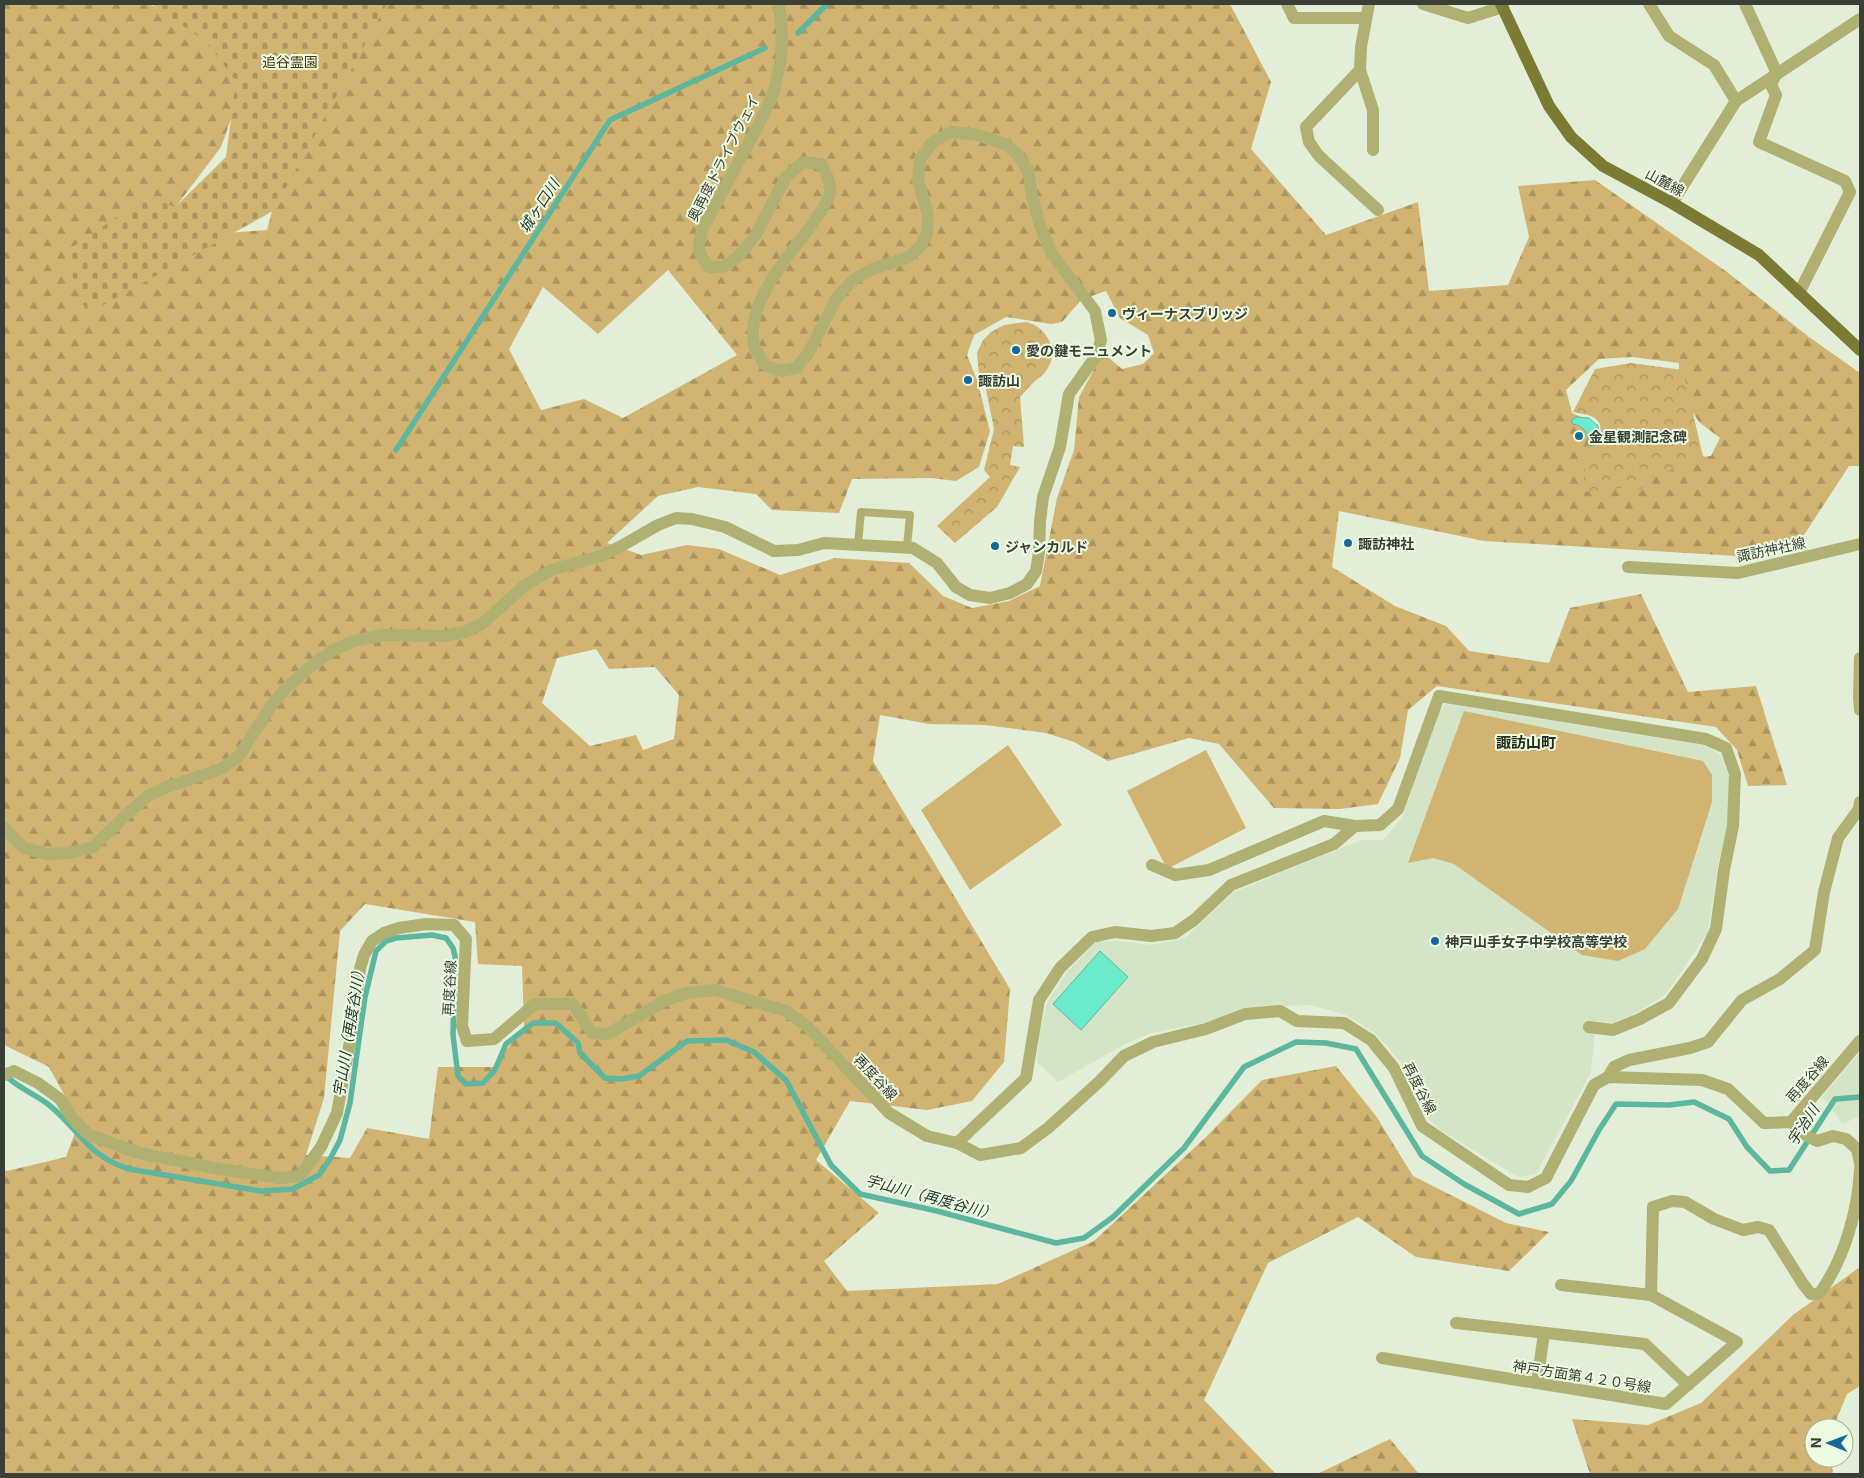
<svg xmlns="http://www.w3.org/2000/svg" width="1864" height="1478" font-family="Inter,'Noto Sans JP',sans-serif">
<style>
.built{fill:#d4e4c6}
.forest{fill:url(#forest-firs);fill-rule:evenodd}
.cemetery{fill:url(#cemetery-stones)}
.park{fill:url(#park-crowns)}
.garden{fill:#d1b472}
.water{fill:#6bebcb;stroke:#5cb79e}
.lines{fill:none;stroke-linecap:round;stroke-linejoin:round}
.stream{stroke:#5cb79e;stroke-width:5.5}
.service{stroke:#afb072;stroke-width:8}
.minor{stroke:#afb072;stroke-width:12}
.tertiary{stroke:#afb072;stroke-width:12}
.primary{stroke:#7b7b34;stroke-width:12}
.poi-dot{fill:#116999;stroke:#effce4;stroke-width:2}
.labels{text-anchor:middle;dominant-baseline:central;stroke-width:4;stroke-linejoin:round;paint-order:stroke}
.park-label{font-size:14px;fill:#4a3a10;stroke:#effce4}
.street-label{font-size:14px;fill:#3a3f36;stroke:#effce4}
.poi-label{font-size:14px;font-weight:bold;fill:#3a3f36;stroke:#effce4;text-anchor:start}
.water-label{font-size:15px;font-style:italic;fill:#1e352e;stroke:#effce4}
.neighbourhood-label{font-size:15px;font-weight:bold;fill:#232d1b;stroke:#effce4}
</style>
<defs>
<pattern id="forest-firs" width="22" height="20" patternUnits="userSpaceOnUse" patternTransform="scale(1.25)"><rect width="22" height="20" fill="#d1b472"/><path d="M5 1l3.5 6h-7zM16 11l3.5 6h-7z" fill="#ab945e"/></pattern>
<pattern id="cemetery-stones" width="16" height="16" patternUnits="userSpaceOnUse" patternTransform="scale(1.25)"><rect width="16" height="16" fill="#d1b472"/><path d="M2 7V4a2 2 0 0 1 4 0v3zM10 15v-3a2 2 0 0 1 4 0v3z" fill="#ab945e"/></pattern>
<pattern id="park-crowns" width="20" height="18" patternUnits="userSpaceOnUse" patternTransform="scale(1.25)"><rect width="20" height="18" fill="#d1b472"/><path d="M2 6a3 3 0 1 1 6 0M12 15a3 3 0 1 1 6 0" fill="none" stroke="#ab945e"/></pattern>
</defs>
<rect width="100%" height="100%" fill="#e2eed7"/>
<g class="built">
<polygon points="1446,704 1708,746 1721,756 1729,777 1728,825 1717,869 1708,932 1666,994 1638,1012 1614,1023 1596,1021 1591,1072 1536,1174 1518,1177 1439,1129 1423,1113 1401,1062 1375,1033 1346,1015 1312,1005 1246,1007 1207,1022 1151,1033 1125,1044 1058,1082 1037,1062 1040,1032 1047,1003 1068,971 1097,941 1117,941 1152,945 1185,938 1234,892 1361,840 1383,840 1402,818 1437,713"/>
<polygon points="1860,1052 1860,1116 1842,1124 1829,1104 1822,1097"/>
</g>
<g class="forest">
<path d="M4,4H149L225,42L240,94L221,147L171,213L214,234L267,230L297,118L360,4H1230L1271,82L1251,149L1326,235L1418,202L1429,291L1508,285L1529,237L1518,186L1595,180L1727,272L1809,337L1860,373V466H1849L1802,538L1737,556L1484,541L1339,511L1332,567L1395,606L1446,626L1469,651L1549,663L1570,608L1641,594L1688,692L1756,686L1787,785L1748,786L1737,750L1716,727L1437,686L1408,710L1400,758L1378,804L1340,809L1274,808L1219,744L1189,738L1108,761L1074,742L1046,733L985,725L929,724L880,715L873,761L1010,989L1004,1062L972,1101L927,1110L850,1101L816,1160L879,1213L824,1261L847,1291L998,1284L1094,1241L1206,1137L1262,1080L1336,1066L1376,1116L1413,1176L1506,1223L1549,1232L1509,1271L1416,1257L1358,1217L1268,1263L1204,1400L1276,1474H4V1170L7,1171L66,1157L79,1122L49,1067L4,1045ZM668,270L737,355L623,418L584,399L541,410L509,349L543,287L598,334ZM1106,291L1120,318L1148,335L1154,353L1143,364L1122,369L1103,353L1079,397L1074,450L1057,498L1040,586L1009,601L972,608L943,596L909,563L835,558L780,575L719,549L687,545L641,555L607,543L658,496L698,487L756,494L772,510L839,513L852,479L931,478L956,481L979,467L990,431L977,380L967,355L974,335L1006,317L1051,324L1062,322L1081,300ZM1632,357L1679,363L1678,390L1699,422L1720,438L1711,456L1685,458L1596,448L1598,425L1572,413L1566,390L1599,359ZM596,649L609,669L655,667L679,695L674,739L643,750L636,735L590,746L542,703L557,658ZM365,904L475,922L478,964L522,966L524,1027L493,1067H438L429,1139L367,1128L350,1158L306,1155L324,1098L340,931Z"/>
<polygon points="1860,1267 1860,1386 1847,1394 1833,1428 1814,1428 1814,1458 1831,1458 1833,1474 1590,1474 1572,1419 1648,1425 1701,1403 1793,1315"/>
<polygon points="1390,1439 1419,1474 1317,1474"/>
</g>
<polygon class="cemetery" points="151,4 387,4 273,211 87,314 64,253 148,196 175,207 226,157 236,81 207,42"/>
<g class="park">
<path d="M1026,322C1046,326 1059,350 1048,368C1044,376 1036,379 1031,385C1027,389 1024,393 1020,397L1024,447L1013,446L1010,465L1020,467L997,507L955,543L937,526L990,477L984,470L994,429L985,385L979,374L977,353L983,340L991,332L1004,325Z"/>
<polygon points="1631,363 1683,370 1704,461 1657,474 1639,491 1621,488 1583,492 1586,453 1598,445 1601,434 1600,424 1595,418 1588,415 1573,412 1595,369"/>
</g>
<g class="garden">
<polygon points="1464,711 1703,761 1712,775 1712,802 1678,909 1645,949 1618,961 1582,955 1454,864 1433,858 1408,863"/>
<polygon points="1008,745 1062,825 970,890 921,810"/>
<polygon points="1206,750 1246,828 1167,869 1127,791"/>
</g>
<g class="water">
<path d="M1576,417L1589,418L1598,426L1599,440L1594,445L1590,446C1588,434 1585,425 1572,424V420Z"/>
<polygon points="1100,951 1128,977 1081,1030 1053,1004"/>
</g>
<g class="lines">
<g class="stream">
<polyline points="798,33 827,4"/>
<polyline points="396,450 610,120 765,48"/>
<path d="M5,1075C18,1088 35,1094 49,1105C79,1129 87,1156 129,1169L261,1191L293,1189L319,1175L330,1159L340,1140L350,1103L365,997L376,951L386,941L396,938L432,935L446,938L453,948L455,956L453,1035L458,1076L466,1084L483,1083L495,1070L506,1044L533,1023H556L578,1043L580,1053L605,1078L621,1079L639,1076L687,1041L726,1040L754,1052L786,1080L831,1165L860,1194L937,1211L1056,1243L1084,1238L1113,1217L1184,1148L1244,1067L1296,1042L1326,1043L1356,1049L1422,1156L1464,1184L1519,1214L1552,1204L1571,1181L1599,1130L1616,1104L1669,1105L1694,1102L1729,1119L1747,1147L1770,1171L1789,1170L1835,1099L1860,1097"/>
</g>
<polyline class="service" points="858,544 861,512 910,515 907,547"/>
<g class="minor">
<polyline points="1287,4 1294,18 1366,18"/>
<polyline points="1369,4 1361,47 1360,70 1306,127 1309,142 1319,156 1378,210"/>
<polyline points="1423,4 1468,18 1503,7"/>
<polyline points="1649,4 1669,36 1714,65 1736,101"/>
<polyline points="1745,4 1775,69 1775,76 1771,85 1776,95 1759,142 1845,181 1850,192 1799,293"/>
<polyline points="1360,70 1373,110 1373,150"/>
<polyline points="1672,203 1736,101 1860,19"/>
<polyline points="1628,567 1738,573 1860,544"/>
<polyline points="1860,658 1859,698 1860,710"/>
<polyline points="1152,865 1175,875 1209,870 1324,821 1355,826"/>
<polyline points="4,1075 14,1071 38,1083 60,1099 72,1118 89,1135 139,1153 219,1169 280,1178 300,1176 321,1147 337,1113 350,1041 360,969 364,955 372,941 384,933 399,928 426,924 454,925 466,939 462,1026 467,1041 494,1039 535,1004 573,1004 592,1033 608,1034 664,1001 686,993 715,990 786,1011 807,1026 889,1113 927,1136 957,1143 980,1155 1021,1148 1048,1128 1100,1081 1124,1056 1153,1042 1206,1029 1245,1014 1280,1011 1297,1021 1344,1023 1371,1040 1394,1068 1422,1126 1509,1185 1528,1187 1546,1178 1594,1085 1608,1077 1702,1080 1728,1089 1764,1123 1791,1122 1860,1041"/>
<polyline points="1608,1077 1614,1067 1629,1060 1690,1048 1708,1042 1742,1000 1780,979 1815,950 1824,892 1838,838 1859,809 1860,802"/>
<polyline points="1791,1122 1802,1133 1817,1141 1833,1136 1846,1139 1857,1149 1860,1163"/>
<polyline points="957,1143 1026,1078 1039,1000 1060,968 1092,937 1115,932 1151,936 1175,933 1194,920 1231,885 1334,844 1355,826 1380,825 1398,809 1439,696 1706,739 1726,748 1735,774 1733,826 1724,870 1716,929 1702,959 1669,1003 1640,1019 1613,1030 1589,1027"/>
<polyline points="1561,1285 1651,1295"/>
<polyline points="1456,1323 1645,1344 1688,1385"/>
<path d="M1382,1358L1666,1404L1737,1342L1651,1295L1653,1207L1672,1201L1685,1202L1714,1219L1743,1230L1758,1227L1769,1230L1803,1284L1811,1294H1819C1844,1260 1858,1211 1860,1169"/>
<polyline points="1537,1383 1544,1333"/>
</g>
<path class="tertiary" d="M4,828L24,848L47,854L69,853L93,847L128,813L148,796L167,787L221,769L239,756L271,706L284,690L311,666L332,651L353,641L384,635L444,636L464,632L482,624L524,586L551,570L601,556L623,545L658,525L676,518L692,519L725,527L774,551L798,550L824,543L913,548L937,563L956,587L970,595L990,598L1010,593L1027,584L1036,571L1039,552L1040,521L1043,497L1060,447L1069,394L1096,356L1101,340L1095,311L1052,254L1040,225L1032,197L1028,170L1017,154L1005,144L978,135L952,132L934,141L920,159L918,180L928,215L927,234L920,247L907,258L872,269L853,280L837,297L808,354L796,368L780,371L765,365C762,359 756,352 754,345C745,302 790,255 813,223C818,215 828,202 830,193C831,182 826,172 821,164L803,162L786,177L755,236L738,257L723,267H710C696,253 697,248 702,230L762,118L774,91L781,59L782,33L779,4"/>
<polyline class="primary" points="1501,4 1549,106 1571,137 1603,166 1672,203 1759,255 1860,350"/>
</g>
<g class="poi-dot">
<circle cx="1112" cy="313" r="5"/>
<circle cx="1016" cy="350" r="5"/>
<circle cx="968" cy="380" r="5"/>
<circle cx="1579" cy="436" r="5"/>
<circle cx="1348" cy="543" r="5"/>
<circle cx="995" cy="546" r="5"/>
<circle cx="1435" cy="941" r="5"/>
</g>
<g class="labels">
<g class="park-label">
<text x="290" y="61">追谷霊園</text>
</g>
<g class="street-label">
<text transform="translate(723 158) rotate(-63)">奥再度ドライブウェイ</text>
<text transform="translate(1665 182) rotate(28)">山麓線</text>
<text transform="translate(1771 549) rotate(-12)">諏訪神社線</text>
<text transform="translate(449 988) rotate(-87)">再度谷線</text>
<text transform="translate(876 1077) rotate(47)">再度谷線</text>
<text transform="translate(1807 1079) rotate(-49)">再度谷線</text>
<text transform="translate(1420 1088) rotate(63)">再度谷線</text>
<text transform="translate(1582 1376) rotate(9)">神戸方面第４２０号線</text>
</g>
<g class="poi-label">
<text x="1122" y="313">ヴィーナスブリッジ</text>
<text x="1026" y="350">愛の鍵モニュメント</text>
<text x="978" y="380">諏訪山</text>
<text x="1589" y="436">金星観測記念碑</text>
<text x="1358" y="543">諏訪神社</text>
<text x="1005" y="546">ジャンカルド</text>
<text x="1445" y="941">神戸山手女子中学校高等学校</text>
</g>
<g class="water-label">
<text transform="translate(539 206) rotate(-57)">城ヶ口川</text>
<text transform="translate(349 1030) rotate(-81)">宇山川（再度谷川）</text>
<text transform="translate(1803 1125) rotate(-57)">宇治川</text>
<text transform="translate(931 1197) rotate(15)">宇山川（再度谷川）</text>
</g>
<g class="neighbourhood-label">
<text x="1526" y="742">諏訪山町</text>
</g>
</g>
<rect width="1864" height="1478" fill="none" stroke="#3a3f36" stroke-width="10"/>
<g transform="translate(1829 1443) rotate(271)"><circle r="24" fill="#effce4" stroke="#a7b09e"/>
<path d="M0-4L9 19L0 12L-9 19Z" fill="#116999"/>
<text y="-8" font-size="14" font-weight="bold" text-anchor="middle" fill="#3a3f36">N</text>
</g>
</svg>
